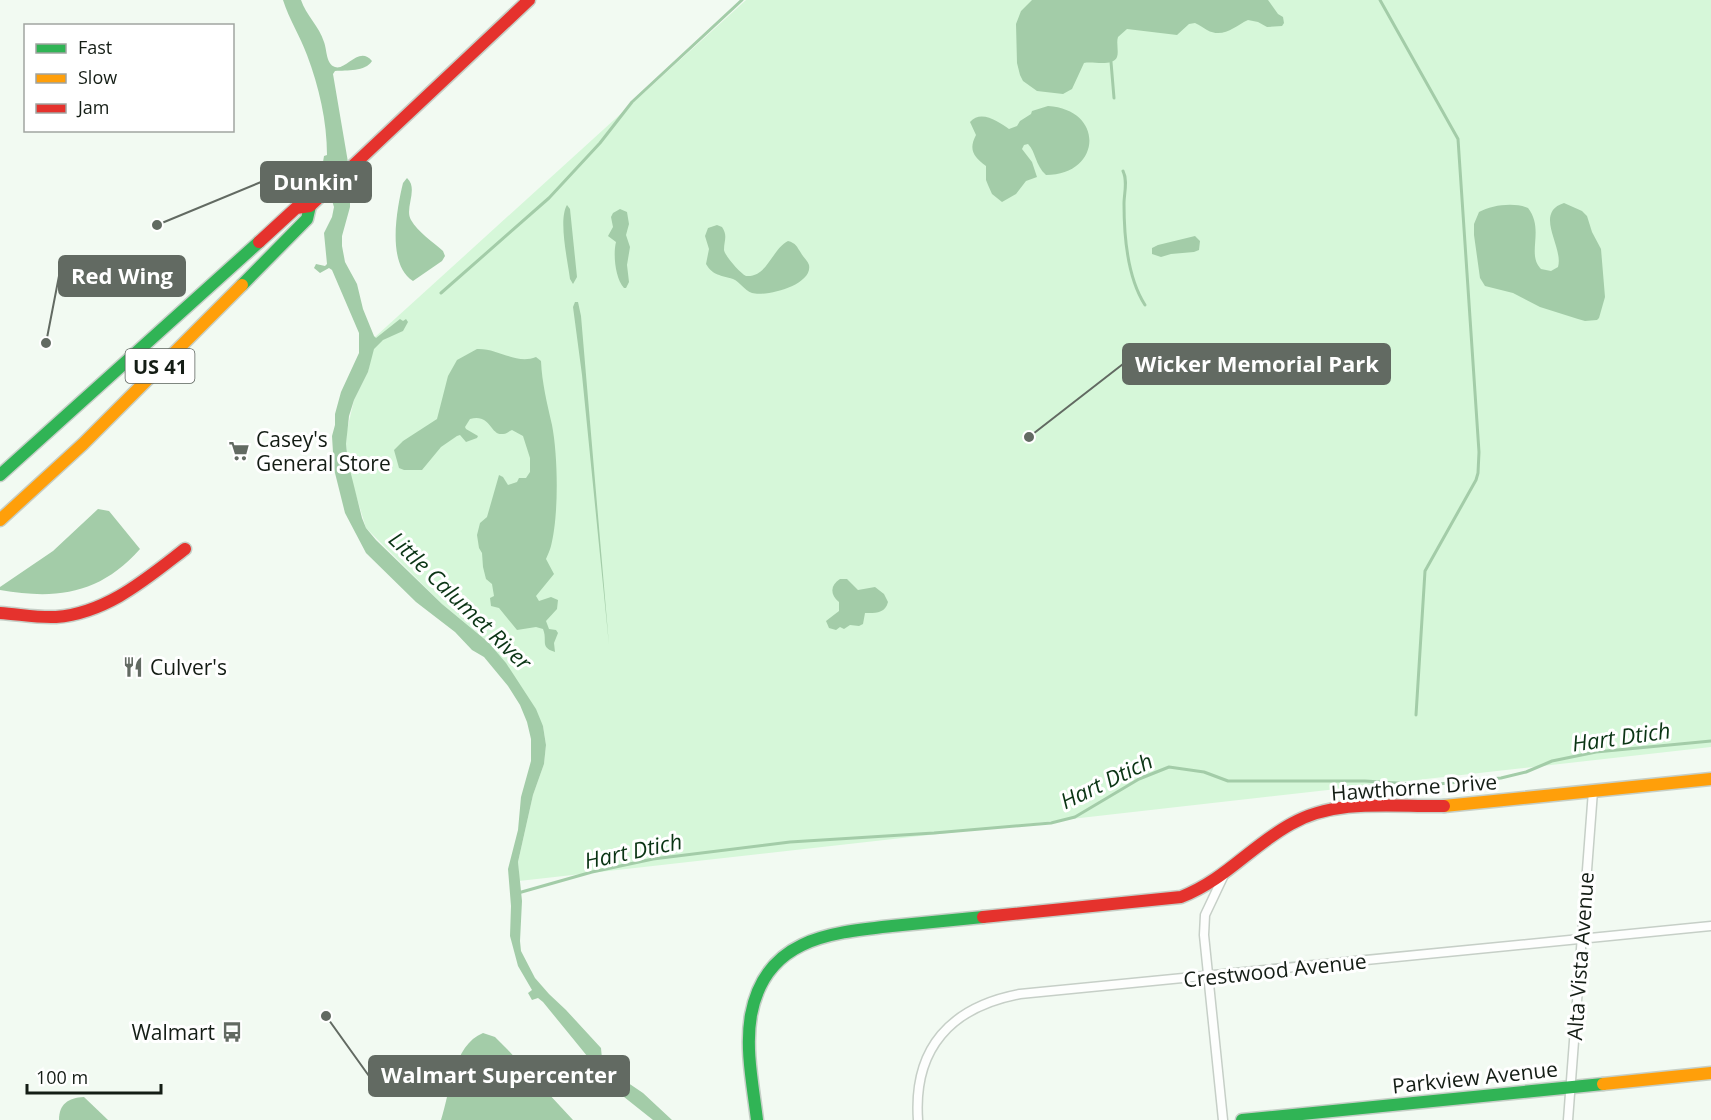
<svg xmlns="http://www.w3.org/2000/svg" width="1711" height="1120" font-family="'Open Sans',sans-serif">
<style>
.green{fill:#d6f7d9}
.water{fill:#a3cca8}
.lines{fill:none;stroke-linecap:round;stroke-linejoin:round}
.stream{stroke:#a3cca8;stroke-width:3}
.street-casing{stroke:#c6cfc7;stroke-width:11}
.fast-casing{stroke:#c6cfc7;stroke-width:15}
.slow-casing{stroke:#c6cfc7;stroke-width:15}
.jam-casing{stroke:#c6cfc7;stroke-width:15}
.street{stroke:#fdfefd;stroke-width:8}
.fast{stroke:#30b455;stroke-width:12}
.slow{stroke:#ff9f0a;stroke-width:12}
.jam{stroke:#e5322d;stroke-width:12}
.labels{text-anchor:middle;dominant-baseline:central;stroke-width:6;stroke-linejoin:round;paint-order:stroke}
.shield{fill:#fff;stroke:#5a615b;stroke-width:1.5}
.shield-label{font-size:20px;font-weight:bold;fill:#141d15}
.poi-label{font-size:21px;fill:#141d15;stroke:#fff;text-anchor:start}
.street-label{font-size:21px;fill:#141d15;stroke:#fff}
.water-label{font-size:22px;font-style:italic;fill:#0a3414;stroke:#fff}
.leader{fill:none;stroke:#626a62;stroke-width:2}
.callout-dot{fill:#626a62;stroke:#fff;stroke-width:2}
.callout{fill:#626a62;stroke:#626a62;stroke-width:2}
.callout-label{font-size:22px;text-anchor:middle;font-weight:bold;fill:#fff}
</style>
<rect width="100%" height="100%" fill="#f2faf2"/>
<polygon class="green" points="746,0 1711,0 1711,747 519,881 518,862 533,795 544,764 546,745 543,726 488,642 442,604 366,528 352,482 346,445 347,430 354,400 368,372 375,337"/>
<g class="water">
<path d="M283,0H301C306,15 319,26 324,42C327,50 326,64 335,67C346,71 359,45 372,61C365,72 347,70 335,71L333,74L350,174V207L342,236V246L345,262L357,284L363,309L374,336L376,338L400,319L403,321L406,319L408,322L403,331L383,340L374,349L368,372L354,400L349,416L346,444L348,462L362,518L366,528L376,540L442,604L488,642L506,663L536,709L543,726L546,745L544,764L533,795L518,862L522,901L520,941L521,951L535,978L549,994L566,1010L601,1048L602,1059L609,1070L643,1093L672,1120H653L614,1089L543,1002L538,998L532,1000L528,993L532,990L518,966L510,936L511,906L508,869L518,830L521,797L531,761V739L527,722L520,705L508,686L484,657L472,650L455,632L416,602L366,553L345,513L334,469L332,436L335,425V414L341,392L359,353V333L332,270L329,268L320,273L314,268L316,264L325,266L327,264L324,233L332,217L334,207L322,168L324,156L327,155C327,121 319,87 307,55C300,36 289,19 283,0Z"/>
<path d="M1032,0H1268L1278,14L1283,17L1284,23L1282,26L1267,27L1258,22L1248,20C1235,26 1223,39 1207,30C1203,28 1200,25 1195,23L1189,24L1177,35L1127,29L1118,37C1116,43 1119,51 1117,57C1113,67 1093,61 1084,63L1072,89L1063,94L1037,91L1023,81L1020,75L1017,63L1016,24L1021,11Z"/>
<path d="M1048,106C1106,110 1101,175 1046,175C1035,165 1036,152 1028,144L1024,145L1022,149L1032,162L1037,177L1026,181L1016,194L1002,202L992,194L988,185L986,180V166C974,157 968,150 976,135L970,122C981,109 999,122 1009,129L1017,126L1020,121L1031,114L1032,111Z"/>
<path d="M407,178C419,189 404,208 411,220C418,232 433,242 443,251L445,256L442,261L413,281C386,264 397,208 403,183Z"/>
<path d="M1564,203L1582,211L1587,216L1592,232L1601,249L1605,297L1599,318L1597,320L1585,321L1578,319L1540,307L1513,293L1485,286L1480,278L1474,235V224L1479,212C1492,205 1514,202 1528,208C1545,230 1526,254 1541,269L1551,271L1558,267C1564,247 1533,213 1564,203Z"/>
<path d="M567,205L570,209L577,277L573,284L570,279C568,262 558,220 567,205Z"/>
<path d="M620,209L627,212L629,224L626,235L630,247L627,265L629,282L626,288H624C615,278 613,254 616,242L608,236L613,227L611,217L613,213Z"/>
<path d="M717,225L722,227C728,236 724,240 724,250C725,256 740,273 746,276C767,278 772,249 788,241C796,243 797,247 801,253C803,257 808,261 809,265C813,285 766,297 752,293C744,290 740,282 733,279C721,275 713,276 706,264L709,249L705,236L708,228Z"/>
<polygon points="1195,236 1200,241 1199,250 1194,252 1171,254 1161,257 1152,254 1152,248 1158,245"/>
<polygon points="575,302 578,302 581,316 609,645 582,375 573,307"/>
<path d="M477,349C498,348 516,365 536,357L541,361C542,383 547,403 552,425C558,456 559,515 551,546C550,550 548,554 546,559L554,574L536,596L539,601L551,597L558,600L557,609L546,621L549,629L556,630L558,633L554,643L555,652C539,647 548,641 543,629L536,627L517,630L499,608L491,606L490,598L494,596L492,584L486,579L483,567L482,553L479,548L477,535L480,523L487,517L499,475L503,477L508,485L517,482L519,478H526L530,472V458L523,436L512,430C509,431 507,434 503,434C490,436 491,413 470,419L465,427L466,429L478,436L477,438L466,442L460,435L457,436L441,447L422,470H404L399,468L394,450L403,441L437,419L448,376L457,360Z"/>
<path d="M98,509L109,511L140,549C100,594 57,600 0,590V587L53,551Z"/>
<path d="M840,579H847L858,590L875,587L884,594L888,602C885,614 875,613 865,613L863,624L859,626L850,625L844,629L840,627L836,630L829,628L826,621L839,611V602C830,595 830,585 840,579Z"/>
<path d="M483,1033L495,1037L507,1049L573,1120H441C450,1093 453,1045 483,1033Z"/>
<path d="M84,1097L108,1120H59C59,1104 68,1098 84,1097Z"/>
</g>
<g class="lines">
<g class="stream">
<polyline points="1380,0 1458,139 1479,452 1478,473 1476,480 1425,571 1416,715"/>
<polyline points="1111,62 1114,98"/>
<path d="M1123,171C1128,181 1124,193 1124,204C1124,237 1127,277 1145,305"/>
<polyline points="441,293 549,198 600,143 632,102 742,0"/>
<polyline points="518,893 592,872 653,859 790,842 934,833 1051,823 1075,817 1139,779 1169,767 1204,772 1228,781 1365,781 1428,785 1501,778 1526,772 1552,761 1596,752 1711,741"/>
</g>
<g class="street-casing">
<g id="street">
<polyline points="1223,877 1205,915 1204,935 1223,1120"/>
<path d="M918,1120C913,1048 951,1007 1020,994L1711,926"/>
<polyline points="1568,1120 1593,791"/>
</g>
</g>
<g class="fast-casing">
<g id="fast">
<polyline points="242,285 307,219 310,206"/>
<polyline points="0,475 259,242"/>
<path d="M757,1120C753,1086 745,1049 751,1015C765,939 828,933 892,926C923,923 953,920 983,917"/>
<polyline points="1242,1120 1603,1084"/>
</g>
</g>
<g class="slow-casing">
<g id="slow">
<polyline points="0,520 83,444 242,285"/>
<polyline points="1444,806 1711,779"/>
<polyline points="1603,1084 1711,1073"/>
</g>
</g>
<g class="jam-casing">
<g id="jam">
<polyline points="259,242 296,208 310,206 529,0"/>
<path d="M0,613C18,614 37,618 56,617C107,613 146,579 185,549"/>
<path d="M983,917L1181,897C1225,880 1251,846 1291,824C1336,798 1394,807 1444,806"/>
</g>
</g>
<use href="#street" class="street"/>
<use href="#fast" class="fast"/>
<use href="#slow" class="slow"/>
<use href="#jam" class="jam"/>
</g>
<defs>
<g id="supermarket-bare" transform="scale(1.62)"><path d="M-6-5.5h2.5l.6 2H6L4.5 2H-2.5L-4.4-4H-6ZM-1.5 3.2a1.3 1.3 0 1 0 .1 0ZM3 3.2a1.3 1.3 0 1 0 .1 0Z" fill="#626a62" stroke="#fff" stroke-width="2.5" paint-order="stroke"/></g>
<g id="restaurant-bare" transform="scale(1.62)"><path d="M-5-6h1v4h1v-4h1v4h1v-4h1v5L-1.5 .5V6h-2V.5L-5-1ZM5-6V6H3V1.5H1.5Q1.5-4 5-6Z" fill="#626a62" stroke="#fff" stroke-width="2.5" paint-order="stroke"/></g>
<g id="bus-bare" transform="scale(1.62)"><path d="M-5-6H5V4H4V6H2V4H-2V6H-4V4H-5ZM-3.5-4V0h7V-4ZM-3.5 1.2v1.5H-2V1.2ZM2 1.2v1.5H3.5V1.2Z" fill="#626a62" stroke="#fff" stroke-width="2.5" paint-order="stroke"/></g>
</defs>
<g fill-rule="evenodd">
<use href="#supermarket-bare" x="239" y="451"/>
<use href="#restaurant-bare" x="133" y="667"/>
<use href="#bus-bare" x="232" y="1032"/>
</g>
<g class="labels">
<rect class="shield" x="125.5" y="349" width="69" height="34" rx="4.5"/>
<g class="shield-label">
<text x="160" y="366">US 41</text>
</g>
<g class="poi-label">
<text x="256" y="439">Casey's<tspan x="256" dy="24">General Store</tspan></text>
<text x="150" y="667">Culver's</text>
<text x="215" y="1032" text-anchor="end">Walmart</text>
</g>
<g class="street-label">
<text transform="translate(1414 787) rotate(-4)">Hawthorne Drive</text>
<text transform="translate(1580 956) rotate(-86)">Alta Vista Avenue</text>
<text transform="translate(1275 970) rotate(-6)">Crestwood Avenue</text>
<text transform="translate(1475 1077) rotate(-6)">Parkview Avenue</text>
</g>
<g class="water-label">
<text transform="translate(461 600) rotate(44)">Little Calumet River</text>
<text transform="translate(1621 736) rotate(-8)">Hart Dtich</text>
<text transform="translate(1106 780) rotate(-26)">Hart Dtich</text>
<text transform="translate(633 850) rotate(-12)">Hart Dtich</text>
</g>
</g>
<path class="leader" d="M157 225L261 182M46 343L59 276M1029 437L1123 364M326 1016L369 1076"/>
<g class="callout-dot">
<circle cx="157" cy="225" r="6"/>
<circle cx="46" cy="343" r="6"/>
<circle cx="1029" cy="437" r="6"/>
<circle cx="326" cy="1016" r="6"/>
</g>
<g class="callout">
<rect x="261" y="162" width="110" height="40" rx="6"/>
<rect x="59" y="256" width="126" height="40" rx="6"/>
<rect x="1123" y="344" width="267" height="40" rx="6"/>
<rect x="369" y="1056" width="260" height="40" rx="6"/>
</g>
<g class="callout-label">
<text x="316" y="190">Dunkin'</text>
<text x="122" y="284">Red Wing</text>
<text x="1257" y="372">Wicker Memorial Park</text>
<text x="499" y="1083">Walmart Supercenter</text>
</g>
<rect x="24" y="24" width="210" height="108" fill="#ffffff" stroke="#a1a5a1" stroke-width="1.5"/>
<rect x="36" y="44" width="30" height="9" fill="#30b455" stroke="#a1a5a1" stroke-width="1.5"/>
<text x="78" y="54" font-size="18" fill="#141d15">Fast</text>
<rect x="36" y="74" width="30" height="9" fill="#ff9f0a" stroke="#a1a5a1" stroke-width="1.5"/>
<text x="78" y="84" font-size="18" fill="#141d15">Slow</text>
<rect x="36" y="104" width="30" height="9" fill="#e5322d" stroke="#a1a5a1" stroke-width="1.5"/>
<text x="78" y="114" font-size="18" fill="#141d15">Jam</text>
<path d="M27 1084v9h134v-9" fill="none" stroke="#141d15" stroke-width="3"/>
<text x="36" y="1084" font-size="18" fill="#141d15" stroke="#ffffff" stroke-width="4.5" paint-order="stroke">100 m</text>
</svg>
